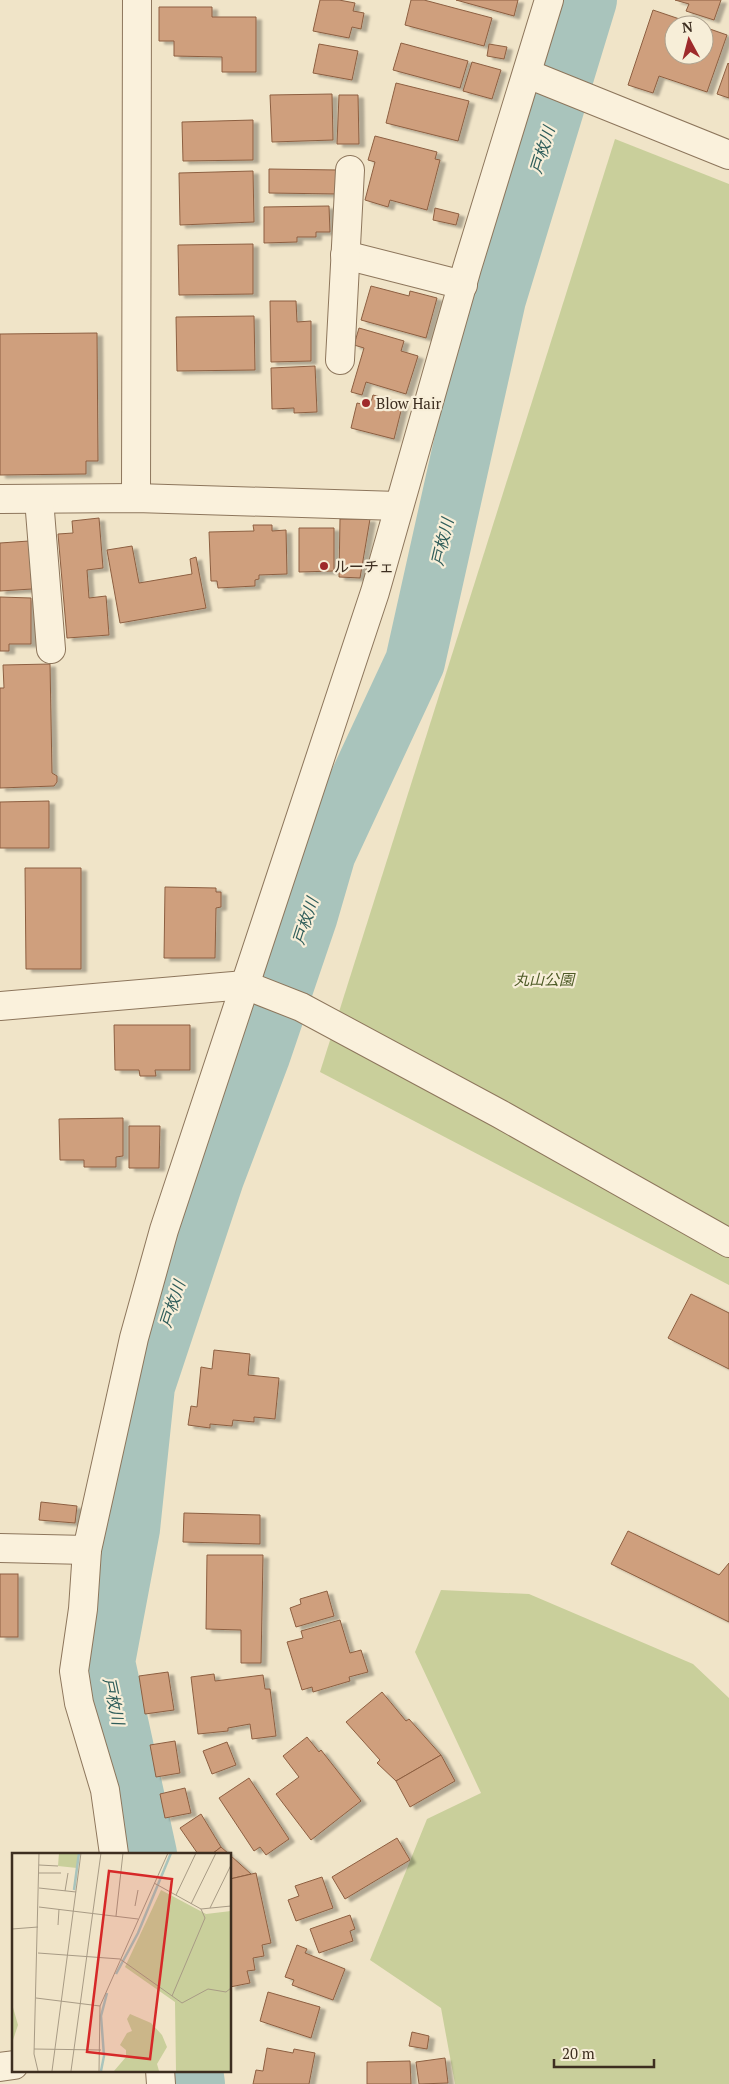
<svg xmlns="http://www.w3.org/2000/svg" width="729" height="2084" font-family="'PT Serif','Noto Sans JP',serif">
<style>
.green{fill:#c9cf9b}
.lines{fill:none;stroke-linecap:round;stroke-linejoin:round}
.river{stroke:#a9c4bc;stroke-width:60}
.building{fill:#cf9f7d;stroke:#8d5f41;filter:url(#shadow)}
.minor-casing{stroke:#8d765c;stroke-width:30}
.tertiary-casing{stroke:#8d765c;stroke-width:30}
.minor{stroke:#faf1dc;stroke-width:28}
.tertiary{stroke:#faf1dc;stroke-width:28}
.poi-dot{fill:#9e2a2b;stroke:#f7eed8;stroke-width:2}
.labels{text-anchor:middle;dominant-baseline:central;stroke-width:4.5;stroke-linejoin:round;paint-order:stroke}
.poi-label{font-size:15px;fill:#3d2e20;stroke:#f7eed8;text-anchor:start}
.park-label{font-size:15px;font-style:italic;fill:#4d5a26;stroke:#f7eed8}
.water-label{font-size:16px;font-style:italic;fill:#2f5d5a;stroke:#f7eed8}
.inset-river{fill:none;stroke:#a9c4bc;stroke-width:2.5}
.inset-road{fill:none;stroke:#a89b85;stroke-width:1}
.view{fill:#d62828;fill-opacity:0.15;stroke:#d62828;stroke-width:2.5}
.inset-edge{fill:none;stroke:#3d2e20;stroke-width:2.5}
</style>
<defs>
<filter id="shadow"><feDropShadow dx="5.5" dy="3" stdDeviation="1" flood-color="#0004"/></filter>
</defs>
<rect width="100%" height="100%" fill="#f0e4c8"/>
<g class="green">
<polygon points="615,139 729,184 729,1285 320,1072"/>
<polygon points="441,1590 529,1594 693,1664 729,1698 729,2084 455,2084 441,2008 370,1960 427,1819 481,1793 415,1652"/>
</g>
<g class="lines">
<g class="river">
<polyline points="147,1854 105,1662 130,1529 145,1386 214,1178 260,1056 308,915 326,853 415,662 496,299 587,0"/>
<polyline points="193,2070 195,2084"/>
</g>
</g>
<g class="building">
<polygon points="320,0 339,0 355,3 353,11 364,13 361,29 352,27 349,38 313,31"/>
<polygon points="411,0 424,0 492,18 484,46 405,25"/>
<polygon points="456,0 518,0 514,16"/>
<polygon points="675,0 721,0 714,20 686,11 689,4"/>
<polygon points="159,7 212,7 212,17 256,17 256,72 222,72 222,57 174,56 174,41 159,41"/>
<polygon points="653,10 697,25 674,25 674,55 704,55 704,27 727,35 707,92 659,76 653,93 628,85"/>
<polygon points="401,43 468,61 460,88 393,70"/>
<polygon points="319,44 358,51 352,80 313,73"/>
<polygon points="489,44 507,47 504,59 487,56"/>
<polygon points="472,62 501,70 492,99 463,91"/>
<polygon points="728,63 729,64 729,98 717,94"/>
<polygon points="396,83 469,101 458,141 386,123"/>
<polygon points="332,94 333,140 272,142 270,95"/>
<polygon points="339,95 358,95 359,144 337,144"/>
<polygon points="253,120 253,160 183,161 182,122"/>
<polygon points="375,136 437,152 435,159 440,160 427,210 390,200 388,207 365,200 375,162 368,160"/>
<polygon points="269,169 338,170 338,194 269,193"/>
<polygon points="253,171 254,222 180,225 179,173"/>
<polygon points="329,206 330,232 316,232 316,237 297,237 297,242 264,243 264,207"/>
<polygon points="435,208 459,214 456,225 433,220"/>
<polygon points="253,244 253,294 179,295 178,245"/>
<polygon points="371,286 409,296 410,291 437,298 426,338 361,320"/>
<polygon points="270,301 296,301 297,322 311,321 311,361 271,362"/>
<polygon points="254,316 255,370 177,371 176,317"/>
<polygon points="359,328 404,341 401,351 418,356 406,394 366,382 362,395 351,392 364,348 354,345"/>
<polygon points="97,333 98,461 86,461 86,474 0,475 0,334"/>
<polygon points="315,366 317,412 294,413 294,408 272,409 271,368"/>
<polygon points="373,395 403,403 394,439 351,428 357,403 370,406"/>
<polygon points="99,518 103,568 87,570 89,598 106,596 109,635 67,638 58,534 73,533 72,521"/>
<polygon points="340,519 370,519 360,578 339,577"/>
<polygon points="253,525 272,525 272,531 286,530 287,574 259,575 259,579 255,580 255,586 218,588 217,581 211,581 209,532 254,531"/>
<polygon points="299,528 334,528 334,571 299,572"/>
<polygon points="29,541 32,589 0,591 0,543"/>
<polygon points="132,546 139,583 192,574 190,559 196,557 206,608 120,623 107,550"/>
<polygon points="0,597 31,598 31,644 9,644 9,651 0,651"/>
<polygon points="50,664 52,773 57,776 57,782 54,786 0,788 0,688 4,688 3,665"/>
<polygon points="49,801 49,848 0,848 0,802"/>
<polygon points="25,868 81,868 81,969 26,969"/>
<polygon points="165,887 216,888 216,892 221,892 221,907 216,908 215,958 164,958"/>
<polygon points="114,1025 190,1025 190,1070 155,1070 156,1076 140,1076 139,1070 115,1070"/>
<polygon points="123,1118 123,1156 116,1157 116,1167 84,1167 84,1160 60,1160 59,1119"/>
<polygon points="129,1126 160,1126 159,1168 129,1168"/>
<polygon points="691,1294 729,1313 729,1369 668,1338"/>
<polygon points="214,1350 250,1354 248,1375 279,1378 275,1419 254,1417 254,1422 233,1420 232,1426 210,1424 210,1428 188,1425 191,1406 197,1407 201,1367 212,1369"/>
<polygon points="41,1502 77,1506 75,1523 39,1520"/>
<polygon points="184,1513 260,1515 260,1544 183,1542"/>
<polygon points="628,1531 719,1575 729,1563 729,1622 611,1564"/>
<polygon points="207,1555 263,1555 261,1663 241,1663 241,1630 206,1629"/>
<rect x="0" y="1574" width="18" height="63"/>
<polygon points="327,1591 334,1616 296,1627 290,1608 301,1604 300,1599"/>
<polygon points="340,1620 350,1653 361,1650 368,1672 349,1677 350,1681 313,1692 312,1687 302,1690 287,1642 303,1638 301,1631"/>
<polygon points="168,1672 174,1710 145,1714 139,1676"/>
<polygon points="214,1674 215,1681 263,1675 265,1689 270,1689 276,1736 252,1739 250,1724 228,1728 228,1731 198,1734 191,1677"/>
<polygon points="382,1692 406,1721 409,1719 441,1755 396,1781 377,1763 380,1760 346,1722"/>
<polygon points="307,1737 319,1752 321,1750 361,1801 311,1840 276,1794 299,1777 283,1756"/>
<polygon points="175,1741 180,1773 156,1777 150,1745"/>
<polygon points="227,1742 236,1765 212,1774 203,1751"/>
<polygon points="441,1755 455,1781 410,1807 396,1781"/>
<polygon points="249,1778 289,1839 266,1855 260,1847 254,1851 219,1798"/>
<polygon points="185,1788 191,1813 165,1818 160,1794"/>
<polygon points="201,1814 221,1847 212,1854 198,1854 180,1828"/>
<polygon points="397,1838 410,1860 345,1899 332,1877"/>
<polygon points="221,1847 229,1854 212,1854"/>
<polygon points="230,1855 251,1874 230,1879"/>
<polygon points="256,1873 271,1943 262,1945 264,1956 253,1958 255,1970 247,1971 250,1983 230,1987 230,1879"/>
<polygon points="322,1877 333,1908 296,1921 288,1900 299,1896 295,1886"/>
<polygon points="350,1915 355,1929 350,1931 353,1941 319,1953 310,1929"/>
<polygon points="297,1945 307,1949 305,1953 345,1969 333,2000 292,1985 294,1980 285,1977"/>
<polygon points="268,1992 320,2007 311,2038 260,2021"/>
<polygon points="412,2032 429,2036 427,2049 409,2046"/>
<polygon points="267,2048 293,2053 294,2049 315,2053 309,2084 253,2084 256,2070 263,2071"/>
<polygon points="445,2058 448,2083 419,2084 416,2062"/>
<polygon points="410,2061 411,2084 367,2084 367,2062"/>
</g>
<g class="lines">
<g class="minor-casing">
<g id="minor">
<polyline points="528,74 729,155"/>
<polyline points="345,255 463,285"/>
<polyline points="340,360 350,170"/>
<polyline points="136,498 137,0"/>
<polyline points="0,499 136,498 398,506"/>
<polyline points="39,499 51,649"/>
<polyline points="245,985 301,1007 500,1114 729,1243"/>
<polyline points="0,1548 87,1550"/>
<polyline points="114,1854 105,1790 79,1703 74,1671 83,1609 87,1550 134,1338 164,1230 375,592 467,268 549,0"/>
<polyline points="0,2067 14,2065"/>
<polyline points="160,2070 161,2084"/>
</g>
</g>
<g class="tertiary-casing">
<polyline id="tertiary" points="0,1006 245,985"/>
</g>
<use href="#minor" class="minor"/>
<use href="#tertiary" class="tertiary"/>
</g>
<g class="poi-dot">
<circle cx="366" cy="403" r="5"/>
<circle cx="324" cy="566" r="5"/>
</g>
<g class="labels">
<g class="poi-label">
<text x="376" y="403">Blow Hair</text>
<text x="334" y="566">ルーチェ</text>
</g>
<g class="park-label">
<text x="544" y="979">丸山公園</text>
</g>
<g class="water-label">
<text transform="translate(542 150) rotate(-73)">戸枚川</text>
<text transform="translate(442 542) rotate(-77)">戸枚川</text>
<text transform="translate(305 921) rotate(-72)">戸枚川</text>
<text transform="translate(172 1304) rotate(-72)">戸枚川</text>
<text transform="translate(114 1701) rotate(78)">戸枚川</text>
</g>
</g>
<g transform="translate(12 1853)">
<rect width="219" height="219" fill="#f0e4c8"/>
<path d="M47,0H67L65,15L46,13ZM149,37L194,61L219,58V218H164L163,149L113,114ZM0,151L6,172L0,190ZM118,161L139,170L150,182L155,194L145,211L147,218H102L114,204V197L108,192L115,180L120,178L115,166Z" fill="#c9cf9b"/>
<path class="inset-river" d="M62,37L67,0M104,121L126,80L159,0M89,218L92,203L89,163L95,140"/>
<path class="inset-road" d="M113,0H134M27,12L46,13M27,20H49M142,30L189,56L219,53M27,35L64,39M53,38L56,20M164,42L184,0M179,51L204,0M123,53L126,37M27,54L126,66M198,55L219,12M104,63L111,0M46,72L47,56M0,76L26,74M26,100L108,106L170,150L196,136L214,139L219,135M160,143L193,65L189,56M24,145L88,153M22,196L89,197M26,218L22,201L27,0M40,218L69,0M59,218L89,0M87,218L88,153L156,0"/>
<path class="view" d="M97,18L160,26L138,206L75,199Z"/>
<rect width="219" height="219" class="inset-edge"/>
</g>
<g transform="translate(689 40) rotate(353)"><circle r="24" fill="#f7eed8" stroke="#ada18e"/>
<path d="M0-4L9 19L0 12L-9 19Z" fill="#9e2a2b"/>
<text y="-8" font-size="14" font-weight="bold" text-anchor="middle" fill="#3d2e20">N</text>
</g>
<path d="M554 2059v8h100v-8" fill="none" stroke="#3d2e20" stroke-width="2.5"/>
<text x="562" y="2059" font-size="15" fill="#3d2e20" stroke="#f7eed8" stroke-width="4" paint-order="stroke">20 m</text>
</svg>
